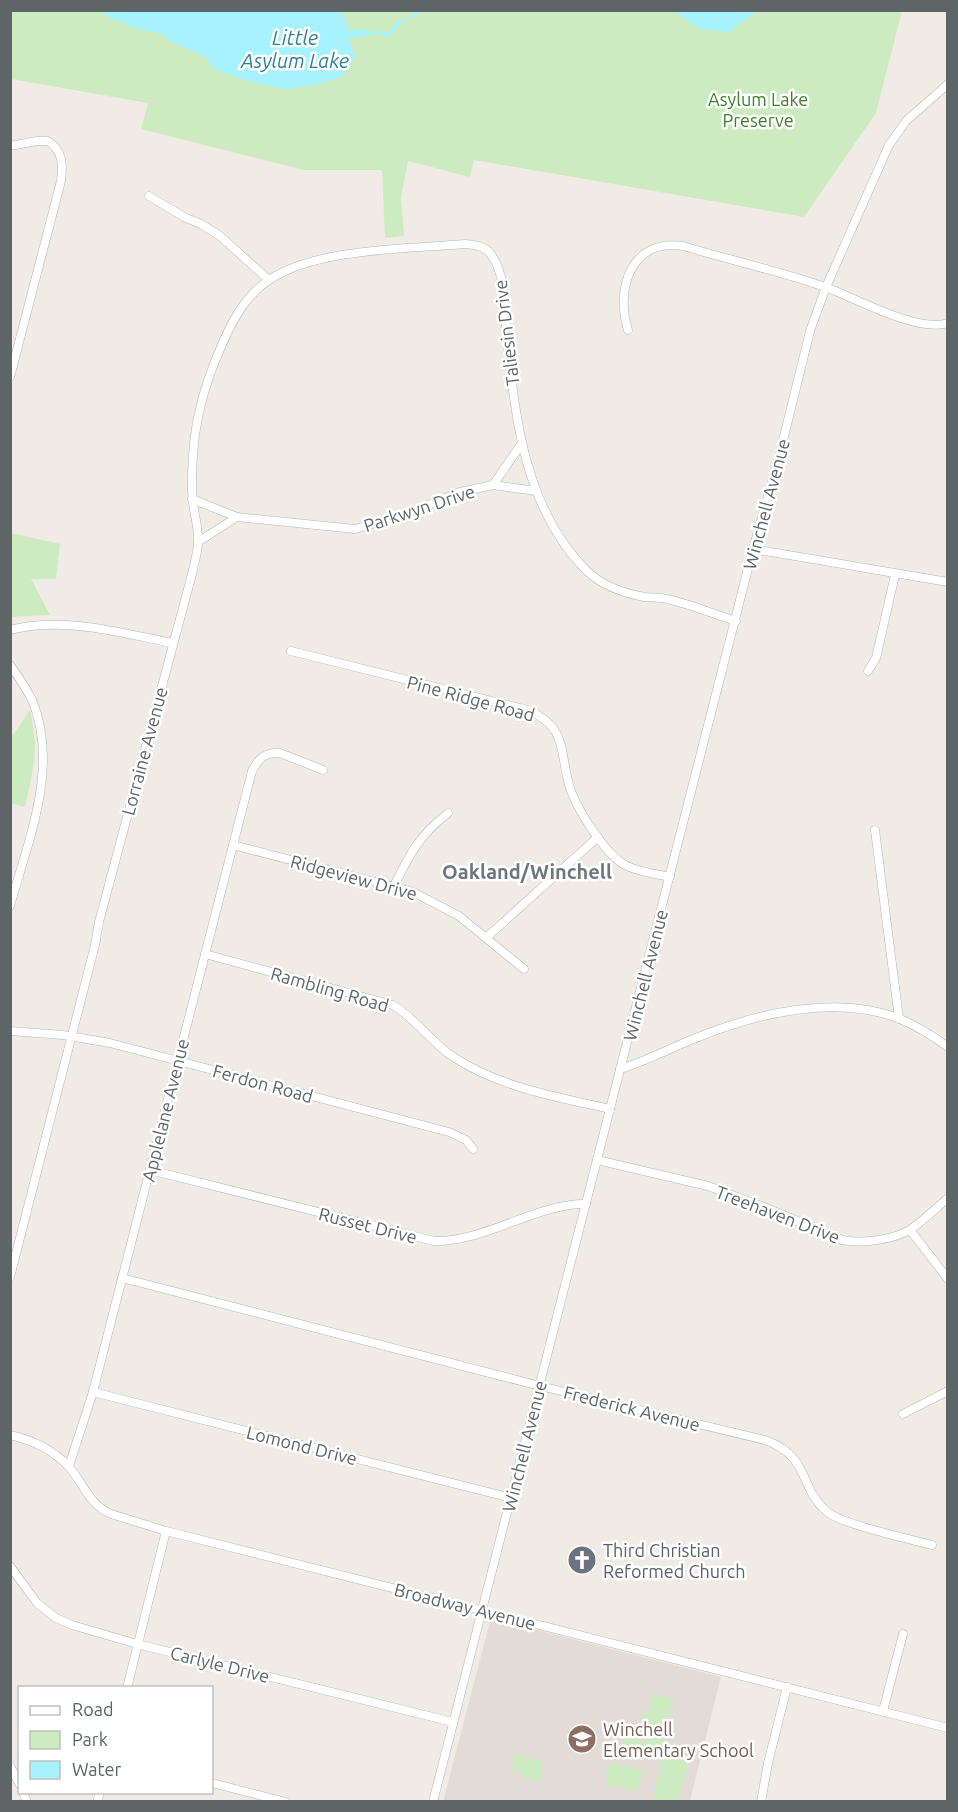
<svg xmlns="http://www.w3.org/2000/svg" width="958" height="1812" font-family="Ubuntu,sans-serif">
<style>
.education{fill:#e3dcd6}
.green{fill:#ccebc0}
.water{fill:#a7f2ff}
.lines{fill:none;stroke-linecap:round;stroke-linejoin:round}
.minor-casing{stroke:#b1b7b9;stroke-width:9}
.minor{stroke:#fff;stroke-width:8}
.labels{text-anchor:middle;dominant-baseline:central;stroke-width:5;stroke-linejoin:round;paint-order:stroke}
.park-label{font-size:18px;fill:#40802b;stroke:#fff}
.street-label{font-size:18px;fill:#5d6567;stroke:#fff}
.worship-label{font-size:18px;fill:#5b616d;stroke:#fff;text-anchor:start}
.education-label{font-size:18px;fill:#785e54;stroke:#fff;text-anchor:start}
.water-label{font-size:20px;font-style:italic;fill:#308097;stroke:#fff}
.neighbourhood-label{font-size:20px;font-weight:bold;fill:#6e777a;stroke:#fff}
</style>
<rect width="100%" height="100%" fill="#f1ebe6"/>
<polygon class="education" points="494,1619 721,1677 690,1801 443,1802 490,1621"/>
<g class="green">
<polygon points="10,11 902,11 876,113 804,217 474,160 470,177 408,161 401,197 404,236 385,238 382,170 304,170 141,129 148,103 11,79"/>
<polygon points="11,533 60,544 56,579 31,579 50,615 11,617"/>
<path d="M30,710C39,750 34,767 25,807L11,803V738Z"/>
<polygon points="653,1694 673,1699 665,1725 660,1729 645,1725 642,1719 643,1713 649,1711"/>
<polygon points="626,1728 636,1728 639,1742 642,1742 659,1735 665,1741 665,1745 662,1749 652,1749 645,1754 636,1749 623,1749 623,1735"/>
<polygon points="667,1744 692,1751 678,1801 652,1801"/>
<polygon points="514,1754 541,1761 541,1780 529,1780 512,1768"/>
<polygon points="610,1762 643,1770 637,1791 604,1783"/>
</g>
<g class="water">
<path d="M101,11H341V14L348,24L345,29L387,32H390L397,21L411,17L414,11H420C411,22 412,16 402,22C396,26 395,34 387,37L379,33L348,39L355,56L349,69L340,77L319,84L287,89L265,85L247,81L224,73L213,68L206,57L170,41L162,34L138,29L108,17Z"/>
<polygon points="673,11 757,11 729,32 700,29"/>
</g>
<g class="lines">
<g class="minor-casing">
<g id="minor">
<path d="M10,146L37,141H48C63,151 63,164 61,181L10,377"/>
<polyline points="149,196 186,218 201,224 220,236 269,280"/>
<path d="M628,330C615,289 631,238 683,246C730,260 779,271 825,287C856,298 917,333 948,323"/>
<polyline points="493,485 522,443"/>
<polyline points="192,499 237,517"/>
<polyline points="198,542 237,517 355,529 406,514 460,492 493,485 536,491"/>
<polyline points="753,549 948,582"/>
<path d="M10,630C63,616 121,633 172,643"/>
<path d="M291,651L528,710C571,729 558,755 571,791C579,812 606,855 625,865C638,872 656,874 670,877"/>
<path d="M10,665C18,676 26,688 32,700C60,766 28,841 10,906"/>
<polyline points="868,671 876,658 895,575"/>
<polyline points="875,830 899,1019"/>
<polyline points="233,845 413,892 459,916 524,969"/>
<path d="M394,886C411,852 418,837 448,813"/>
<polyline points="487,937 598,837"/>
<path d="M205,954L393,1005C416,1019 430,1041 452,1056C498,1087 557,1097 610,1109"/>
<polyline points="10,1031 63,1035 110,1043 449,1132 466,1140 473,1149"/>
<path d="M620,1069C647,1061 670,1048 696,1038C757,1013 837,994 900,1019C917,1026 933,1036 948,1047"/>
<path d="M597,1160L708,1186L764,1207L842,1240C861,1244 894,1240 911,1229C924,1220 936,1208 948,1198"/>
<path d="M150,1170L434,1241C486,1242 537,1203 586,1204"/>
<polyline points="910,1230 948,1279"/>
<path d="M10,1277L95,945L99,922L192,574C194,564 198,552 198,542C199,529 194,515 193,502C191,487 192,471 193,456C195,421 204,387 218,354C229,327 243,297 269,280C317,248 407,249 465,244C476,245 486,246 492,256C507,278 504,311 507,336C514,417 526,511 587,571C602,586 624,593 644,597C652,598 659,597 667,599C690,604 713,614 736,621"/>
<path d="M122,1278L540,1386L765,1440C811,1457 798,1486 826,1511C840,1524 910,1539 932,1545"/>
<polyline points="93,1392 511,1498"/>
<polyline points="903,1414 948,1391"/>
<path d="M10,1435C32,1440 52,1449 68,1466C83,1482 88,1504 111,1514L166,1531L948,1728"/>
<path d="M69,1466L93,1392L252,771C259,758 265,752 280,753L323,770"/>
<polyline points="10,1566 37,1603 56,1618 72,1625 137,1644 453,1722"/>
<polyline points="127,1688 166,1531"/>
<polyline points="883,1711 903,1634"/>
<polyline points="10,1766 20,1785"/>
<polyline points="212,1783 286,1802"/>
<polyline points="23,1792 27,1802"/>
<polyline points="97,1802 100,1792"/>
<polyline points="433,1802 753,549 777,465 810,331 826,287 889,145 906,121 948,84"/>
<polyline points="761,1802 768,1763 787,1687"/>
</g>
</g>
<use href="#minor" class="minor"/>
</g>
<defs>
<g id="church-disc" transform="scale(1.5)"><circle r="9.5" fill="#6b7280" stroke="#fff"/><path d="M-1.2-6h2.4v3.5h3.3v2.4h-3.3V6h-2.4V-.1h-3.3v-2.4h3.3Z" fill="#fff"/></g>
<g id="school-disc" transform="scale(1.5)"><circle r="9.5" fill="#8d6e63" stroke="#fff"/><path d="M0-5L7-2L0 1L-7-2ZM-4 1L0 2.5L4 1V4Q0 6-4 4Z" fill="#fff"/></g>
</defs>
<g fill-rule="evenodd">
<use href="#church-disc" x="582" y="1560"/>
<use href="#school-disc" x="582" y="1739"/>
</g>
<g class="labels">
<g class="park-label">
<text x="758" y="99">Asylum Lake<tspan x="758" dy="21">Preserve</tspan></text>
</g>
<g class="street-label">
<text transform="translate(506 333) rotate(-97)">Taliesin Drive</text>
<text transform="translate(766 504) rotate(-75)">Winchell Avenue</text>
<text transform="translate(419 508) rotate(-18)">Parkwyn Drive</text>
<text transform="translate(471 698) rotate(15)">Pine Ridge Road</text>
<text transform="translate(144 751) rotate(-75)">Lorraine Avenue</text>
<text transform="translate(354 877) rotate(15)">Ridgeview Drive</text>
<text transform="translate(645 975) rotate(-76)">Winchell Avenue</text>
<text transform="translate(330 989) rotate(16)">Rambling Road</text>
<text transform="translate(263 1083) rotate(15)">Ferdon Road</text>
<text transform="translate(165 1110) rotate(-76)">Applelane Avenue</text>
<text transform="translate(778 1214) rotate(21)">Treehaven Drive</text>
<text transform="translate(368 1225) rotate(14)">Russet Drive</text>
<text transform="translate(632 1408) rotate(14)">Frederick Avenue</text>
<text transform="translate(302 1445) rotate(14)">Lomond Drive</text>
<text transform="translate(524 1446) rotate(-76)">Winchell Avenue</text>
<text transform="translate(465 1606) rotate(14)">Broadway Avenue</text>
<text transform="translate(220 1664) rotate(14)">Carlyle Drive</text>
</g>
<g class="worship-label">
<text x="603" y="1550">Third Christian<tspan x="603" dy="21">Reformed Church</tspan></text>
</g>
<g class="education-label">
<text x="603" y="1729">Winchell<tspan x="603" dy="21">Elementary School</tspan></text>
</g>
<g class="water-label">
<text x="295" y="37">Little<tspan x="295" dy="23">Asylum Lake</tspan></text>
</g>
<g class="neighbourhood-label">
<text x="527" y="871">Oakland/Winchell</text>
</g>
</g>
<rect width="958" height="1812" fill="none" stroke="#5d6567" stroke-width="24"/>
<rect x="18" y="1686" width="195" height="108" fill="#ffffff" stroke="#bec1c2" stroke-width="1.5"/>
<rect x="30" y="1706" width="30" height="9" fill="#ffffff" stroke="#bec1c2" stroke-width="1.5"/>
<text x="72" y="1716" font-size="18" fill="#5d6567">Road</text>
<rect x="30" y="1731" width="30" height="18" fill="#ccebc0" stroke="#bec1c2" stroke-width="1.5"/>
<text x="72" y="1746" font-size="18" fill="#5d6567">Park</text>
<rect x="30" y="1761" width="30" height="18" fill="#a7f2ff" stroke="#bec1c2" stroke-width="1.5"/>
<text x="72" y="1776" font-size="18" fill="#5d6567">Water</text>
</svg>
